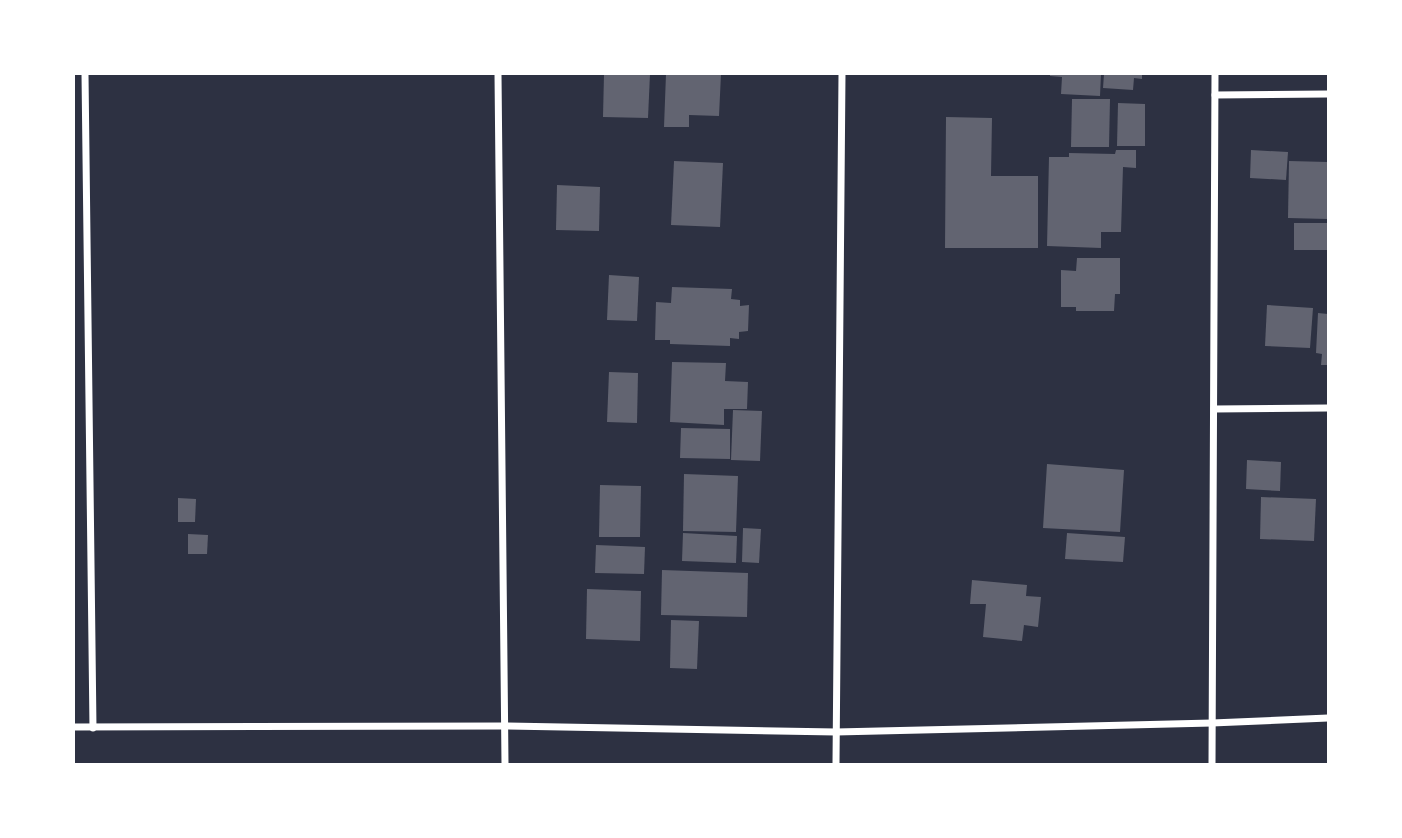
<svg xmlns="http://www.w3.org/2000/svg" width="1402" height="838" font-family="'Public Sans',sans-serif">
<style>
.building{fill:#626471}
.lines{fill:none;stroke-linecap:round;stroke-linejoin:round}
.minor{stroke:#fff;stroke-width:7}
</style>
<rect width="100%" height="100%" fill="#2d3142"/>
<g class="building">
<polygon points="604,74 650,74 648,118 603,117"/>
<polygon points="666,74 721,74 719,116 689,115 689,127 664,127"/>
<polygon points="1050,74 1101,74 1100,96 1061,94 1062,77 1050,76"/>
<polygon points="1104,74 1142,74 1142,79 1134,78 1133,90 1103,88"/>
<polygon points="1072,99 1110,99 1109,147 1071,147"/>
<polygon points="1118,103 1145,104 1145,146 1117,146"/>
<polygon points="946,117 992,118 991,176 1038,176 1038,248 945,248"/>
<polygon points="1116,150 1136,150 1136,168 1123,167 1121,232 1101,232 1101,248 1047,246 1049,157 1069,157 1069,153 1115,154"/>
<polygon points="1251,150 1288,152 1286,180 1250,178"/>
<polygon points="674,161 723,163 720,227 671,225"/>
<polygon points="1289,161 1328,162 1328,219 1288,218"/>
<polygon points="557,185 600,187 599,231 556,230"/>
<rect x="1294" y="223" width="34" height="27"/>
<polygon points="1077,258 1120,258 1120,294 1115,294 1114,311 1076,311 1076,307 1061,307 1061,270 1076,271"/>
<polygon points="609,275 639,277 637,321 607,320"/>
<polygon points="672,287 732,289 731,299 740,300 740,306 749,305 748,331 739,332 739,339 730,338 730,346 670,344 670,340 655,340 656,302 671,303"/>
<polygon points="1267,305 1313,308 1310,348 1265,346"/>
<polygon points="1318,313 1328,314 1328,365 1321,365 1322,354 1316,353"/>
<polygon points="672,362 726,363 725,381 748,382 747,409 724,409 724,425 670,422"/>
<polygon points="609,372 638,373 637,423 607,422"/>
<polygon points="733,410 762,411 760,461 731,460"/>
<polygon points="681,428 730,429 730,459 680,458"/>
<polygon points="1247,460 1281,462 1280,491 1246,489"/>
<polygon points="1047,464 1124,470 1120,532 1043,528"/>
<polygon points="684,474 738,476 736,532 683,531"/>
<polygon points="600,485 641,486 640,537 599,537"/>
<polygon points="1261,497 1316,499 1314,541 1260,539"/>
<polygon points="178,498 196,499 195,522 178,522"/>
<polygon points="743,528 761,529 759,563 742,562"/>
<polygon points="683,533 737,536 736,563 682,561"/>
<polygon points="1067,533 1125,537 1123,562 1065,559"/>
<polygon points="188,534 208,535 207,554 188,554"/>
<polygon points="596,545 645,547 644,574 595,573"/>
<polygon points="662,570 748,573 747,617 661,615"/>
<polygon points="972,580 1027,585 1026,596 1041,597 1038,627 1024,625 1022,641 983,637 986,604 970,604"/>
<polygon points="587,589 641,591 640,641 586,639"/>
<polygon points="671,620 699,621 697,669 670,668"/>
</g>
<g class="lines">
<g class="minor">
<polyline points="85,74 93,728"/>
<polyline points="498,74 505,764"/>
<polyline points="1215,95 1328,94"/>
<polyline points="1214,409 1328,408"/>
<polyline points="74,727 506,726 836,732 1212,723 1328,718"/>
<polyline points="836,764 842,74"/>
<polyline points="1212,764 1215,74"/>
</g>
</g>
<rect width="1402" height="838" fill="none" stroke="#ffffff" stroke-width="150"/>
</svg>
